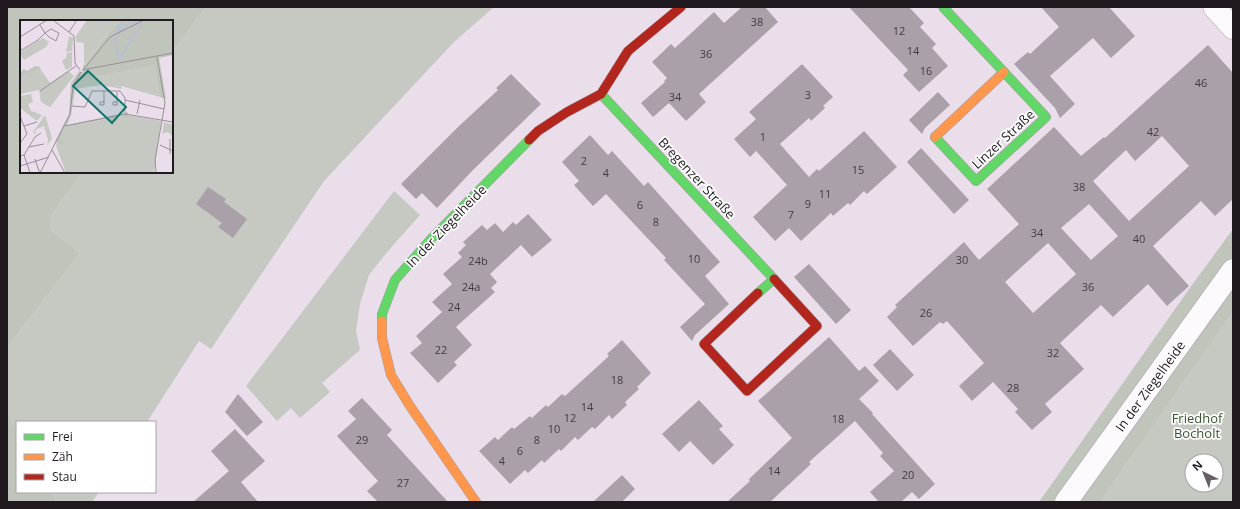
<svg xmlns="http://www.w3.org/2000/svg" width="1240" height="509" font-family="'Open Sans',sans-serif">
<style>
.green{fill:#c5c9c2;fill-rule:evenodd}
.forest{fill:#c0c5bc}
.building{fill:#aaa0aa;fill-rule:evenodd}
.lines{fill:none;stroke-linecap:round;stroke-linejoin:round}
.street-casing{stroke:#a49ba4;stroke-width:23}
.fast-casing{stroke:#a49ba4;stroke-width:10}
.slow-casing{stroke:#a49ba4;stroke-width:10}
.jam-casing{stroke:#a49ba4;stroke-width:10}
.street{stroke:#fcfafc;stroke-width:22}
.fast{stroke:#63d668;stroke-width:9}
.slow{stroke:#ff974d;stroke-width:9}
.jam{stroke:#b3261e;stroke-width:9}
.labels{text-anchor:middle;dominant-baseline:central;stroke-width:3.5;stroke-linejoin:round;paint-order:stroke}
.number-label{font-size:11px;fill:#423b42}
.street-label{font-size:13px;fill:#201920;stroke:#fff}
.park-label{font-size:13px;fill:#38542c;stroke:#fff}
.inset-river{fill:none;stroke:#b7bfd4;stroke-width:2}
.inset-road{fill:none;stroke:#998f99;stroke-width:1}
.view{fill:#0f766e;fill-opacity:0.15;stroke:#0f766e;stroke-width:2}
.inset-edge{fill:none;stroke:#201920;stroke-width:2}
</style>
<rect width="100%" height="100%" fill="#eadeea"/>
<g class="green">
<polygon points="206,7 494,7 454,42 324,181 211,349 199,341 147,422 17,422 17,431 7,410 7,348 80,253 50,229 50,217 83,172 172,172 172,52"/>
<polygon points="394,191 420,215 388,251 369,275 360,304 356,331 360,350 322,383 330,392 300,418 291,408 277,421 246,386"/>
<path d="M1233,312V502H1100ZM1192,461H1216V485H1192Z"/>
<polygon points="52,492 99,492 92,502 57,502"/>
</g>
<g class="forest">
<polygon points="7,7 206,7 172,52 172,21 21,21 21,172 83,172 50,217 50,229 80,253 7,348"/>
<polygon points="1233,229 1233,312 1100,502 1039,502 1192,285"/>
<polygon points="7,410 17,431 17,492 52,492 57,502 7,502"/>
</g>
<g class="building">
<polygon points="742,7 765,7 778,22 699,94 706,102 686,121 669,103 653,117 641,103 665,82 664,81 667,78 652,62 671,44 675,48 714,12 724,23"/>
<polygon points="849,7 909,7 924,23 920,27 936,44 932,48 948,66 919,92 903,75 908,70"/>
<polygon points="1041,7 1109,7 1135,36 1111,58 1093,38 1050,76 1075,104 1060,118 1055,108 1014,64 1028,52 1030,54 1059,27"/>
<path d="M1208,45L1233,73V199L1215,216L1201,201L1153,246L1189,286L1167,306L1148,284L1113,317L1101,305L1060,343L1084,369L1045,404L1052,412L1032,430L1015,412L1018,409L993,382L972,401L959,386L984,363L947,321L943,324L940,322L913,346L887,317L897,307L895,305L964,242L979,260L1019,224L987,189L1054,127L1081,156L1104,137L1105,138ZM1162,136L1189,166L1129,221L1093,181L1126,150L1135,161ZM1089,204L1118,236L1091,260L1061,228ZM1048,243L1076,274L1033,313L1005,282Z"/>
<polygon points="802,64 833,97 823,106 825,108 811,121 809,118 780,144 809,177 817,169 819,171 864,131 897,167 867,194 864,191 850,205 848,203 833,216 831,213 801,241 789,228 775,241 753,217 787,185 756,151 750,157 734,139 756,119 749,112"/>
<polygon points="511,74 541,104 473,170 437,208 422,193 416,199 401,184 459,126 498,90 496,88"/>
<polygon points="938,92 950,105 925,128 922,134 909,120"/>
<polygon points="590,135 608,155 612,151 644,186 648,182 720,262 705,276 729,304 695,335 692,341 680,327 705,304 664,260 666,258 606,194 593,206 574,185 579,181 562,162"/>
<polygon points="921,148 969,200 954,214 907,162"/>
<polygon points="208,187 226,199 224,202 247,219 233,238 218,227 222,223 196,204"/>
<polygon points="528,214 552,240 532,257 521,245 490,274 497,282 491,288 495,292 456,327 472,345 454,362 457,365 438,383 410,353 422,343 416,336 442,312 432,302 452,284 443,274 462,257 458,253 466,245 463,242 482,225 487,230 495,223 503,232 513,222 516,225"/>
<polygon points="809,264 851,310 836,324 794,277"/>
<polygon points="829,337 859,371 865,366 879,381 859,399 873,413 872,414 935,484 919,499 912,492 901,502 879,502 870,492 894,471 880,456 883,453 855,421 809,462 811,464 770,502 727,502 750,481 749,479 792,438 758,401"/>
<polygon points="622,340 651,373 637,387 639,389 625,402 627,405 612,419 609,415 595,429 592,427 578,440 575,437 561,451 559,449 544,463 542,460 528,473 525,470 510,484 479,451 495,437 498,440 512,427 514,429 530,416 532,418 546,405 548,407 562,394 565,396 609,356 607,354"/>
<polygon points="890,349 914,375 897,391 873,365"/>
<polygon points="238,394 263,422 247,436 225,412"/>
<polygon points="362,398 392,430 387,435 448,502 378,502 367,491 378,481 337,436 356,419 348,411"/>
<polygon points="699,400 723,426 719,429 734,445 713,465 690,441 679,452 662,434"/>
<polygon points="235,429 265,461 241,482 258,502 193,502 229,471 211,451"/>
<polygon points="622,475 635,489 622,502 593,502"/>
</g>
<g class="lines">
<g class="street-casing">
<g id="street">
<polyline points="1214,7 1233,28"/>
<polyline points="1066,502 1233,270"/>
</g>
</g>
<g class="fast-casing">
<g id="fast">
<polyline points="601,94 774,279 758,293"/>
<polyline points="935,137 976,181 1046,117 943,7"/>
<polyline points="382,321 382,314 395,280 431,239 529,140"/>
</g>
</g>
<g class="slow-casing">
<g id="slow">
<polyline points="935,137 1004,72"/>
<polyline points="382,321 382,338 391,375 410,406 476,502"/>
</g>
</g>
<g class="jam-casing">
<g id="jam">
<polyline points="529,140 538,131 567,112 601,94 628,51 681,7"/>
<polyline points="758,293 704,344 747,391 817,326 774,279"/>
</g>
</g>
<use href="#street" class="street"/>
<use href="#fast" class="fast"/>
<use href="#slow" class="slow"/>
<use href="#jam" class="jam"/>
</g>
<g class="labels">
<g class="number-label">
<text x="757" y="21">38</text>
<text x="899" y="30">12</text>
<text x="913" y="50">14</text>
<text x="706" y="53">36</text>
<text x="926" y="70">16</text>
<text x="1201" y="82">46</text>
<text x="808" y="94">3</text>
<text x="675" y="96">34</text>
<text x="1153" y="131">42</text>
<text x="763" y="136">1</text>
<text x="584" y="160">2</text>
<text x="858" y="169">15</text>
<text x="606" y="172">4</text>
<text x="1079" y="186">38</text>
<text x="825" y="193">11</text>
<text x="808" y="203">9</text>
<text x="640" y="204">6</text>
<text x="791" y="214">7</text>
<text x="656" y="221">8</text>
<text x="1037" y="232">34</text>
<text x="1139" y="238">40</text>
<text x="694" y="258">10</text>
<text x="962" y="259">30</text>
<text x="478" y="260">24b</text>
<text x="471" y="286">24a</text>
<text x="1088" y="286">36</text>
<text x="454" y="306">24</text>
<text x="926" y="312">26</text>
<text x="441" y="349">22</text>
<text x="1053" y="352">32</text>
<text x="617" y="379">18</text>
<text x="1013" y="387">28</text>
<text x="587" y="406">14</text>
<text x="570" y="417">12</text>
<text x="838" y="418">18</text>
<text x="554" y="428">10</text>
<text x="362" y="439">29</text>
<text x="537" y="439">8</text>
<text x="520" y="450">6</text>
<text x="502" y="460">4</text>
<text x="774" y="470">14</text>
<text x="908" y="474">20</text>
<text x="403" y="482">27</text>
</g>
<g class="street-label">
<text transform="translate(1003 139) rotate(-43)">Linzer Straße</text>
<text transform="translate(697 178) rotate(47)">Bregenzer Straße</text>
<text transform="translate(446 226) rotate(-46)">In der Ziegelheide</text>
<text transform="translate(1150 386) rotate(-54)">In der Ziegelheide</text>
</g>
<g class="park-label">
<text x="1197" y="418">Friedhof<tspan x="1197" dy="15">Bocholt</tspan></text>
</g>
</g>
<g transform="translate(20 20)">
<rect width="153" height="153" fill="#eadeea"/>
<path d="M67,0H99L64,44V23L56,22V16ZM49,16L53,18L52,31L46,32ZM23,18L29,22L26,27L4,40L0,34L2,31ZM52,32V47L46,50L42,41L46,38L47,33ZM134,46L140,77L101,66L102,69L81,65L55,69L57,62L63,59ZM19,47L30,63L48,51L54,56L30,87L21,82L19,70L0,74V58ZM11,74L13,82L8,84L11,91L22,95L17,101L0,88V76ZM25,95L32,118L27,126L28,120L24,106L15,110L16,115L13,112ZM108,95L141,101L134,153H46L36,126L37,123L41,125L39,119L45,107ZM144,102L153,105V116L147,112L142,114Z" fill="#c5c9c2"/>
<path d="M99,0H153V35L139,38L146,79L140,77L134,46L63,59L56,64L51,95L47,105L105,93L108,92V98H102V96L45,107L40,119L43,122L41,125L35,122L49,94L51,63L59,51L63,52V46ZM15,46L21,47L0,58V53L4,49L7,51Z" fill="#c0c5bc"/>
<path class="inset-river" d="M97,11L104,0M96,12L121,0M95,16L98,39M99,40L122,3"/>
<path class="inset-road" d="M33,0L54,16L55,43L60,50M49,12L57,0M0,17L27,0M0,31L18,20L25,13L31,9L39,13L36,21L29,17L25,13L20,5M64,49L90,17L124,0M62,50L153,33M20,71L56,46M84,71V82H80V85H84V82M97,72V82H93V85H97V82M105,80L144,89M52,86L65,87L72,71H100L105,78V94M117,94L120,80M0,96L7,114L0,123M4,106L17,102M45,106L105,94L153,102M140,125L153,131M9,127L24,124M32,130L45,153M150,134V119M4,135L15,117L21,113M0,136L4,135L10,153M15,139L19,151L23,153M0,146L29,137M20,153L50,94L53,66L61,52M136,153L135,140L145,83L137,37"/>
<path class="view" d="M68,51L106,87L92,103L53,66Z"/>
<rect width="153" height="153" class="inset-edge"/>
</g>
<rect width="1240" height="509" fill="none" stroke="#201920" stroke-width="16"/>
<rect x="16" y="421" width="140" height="72" fill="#ffffff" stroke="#a6a3a6"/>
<rect x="24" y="434" width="20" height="6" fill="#63d668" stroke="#a6a3a6"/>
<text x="52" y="441" font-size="12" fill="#201920">Frei</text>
<rect x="24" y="454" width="20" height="6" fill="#ff974d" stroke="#a6a3a6"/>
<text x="52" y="461" font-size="12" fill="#201920">Zäh</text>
<rect x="24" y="474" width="20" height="6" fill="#b3261e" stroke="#a6a3a6"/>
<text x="52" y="481" font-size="12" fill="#201920">Stau</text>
<g transform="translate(1204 473) rotate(317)"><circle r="19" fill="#ffffff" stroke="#a6a3a6"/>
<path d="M0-3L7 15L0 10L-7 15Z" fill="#675e67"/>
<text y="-6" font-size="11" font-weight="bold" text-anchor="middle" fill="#201920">N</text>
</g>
</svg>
